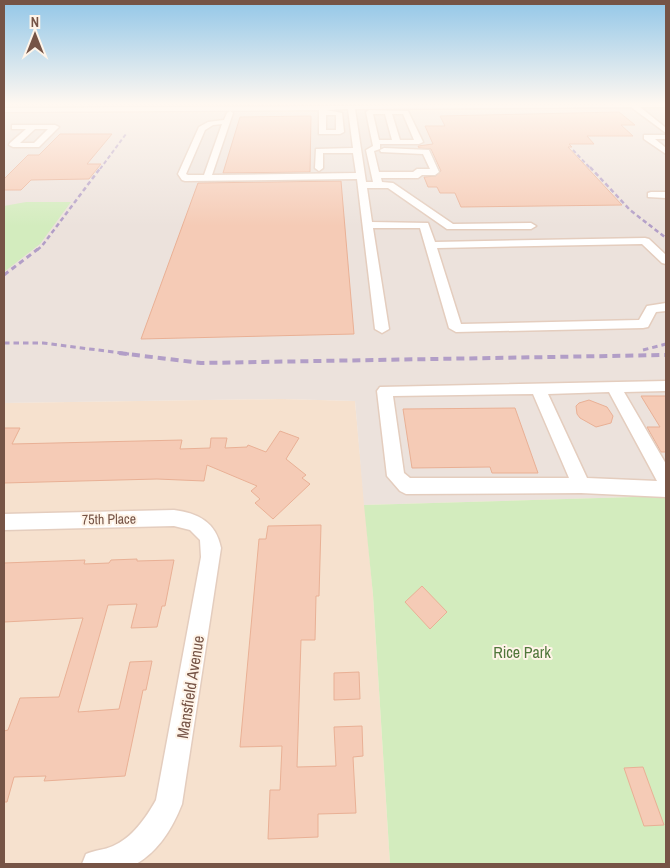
<svg xmlns="http://www.w3.org/2000/svg" width="670" height="868" font-family="'Archivo Narrow',sans-serif">
<style>
.residential{fill:#f6e1ce}
.industrial{fill:#ece2dc}
.green{fill:#d3ecbe}
.building{fill:#f5cbb6;stroke:#e9b095}
.lines{fill:none;stroke-linecap:round;stroke-linejoin:round}
.minor-casing{stroke:#e4cdbe;stroke-width:3}
.minor{fill:#fff;fill-rule:evenodd}
.rail-far3{stroke:#b29ec7;stroke-width:2;stroke-dasharray:4 2.5;stroke-linecap:butt}
.rail-far2{stroke:#b29ec7;stroke-width:2.5;stroke-dasharray:4.5 3;stroke-linecap:butt}
.rail-far1{stroke:#b29ec7;stroke-width:3;stroke-dasharray:5.5 4;stroke-linecap:butt}
.rail{stroke:#b29ec7;stroke-width:4;stroke-dasharray:8 5;stroke-linecap:butt}
.labels{text-anchor:middle;dominant-baseline:central;stroke-width:4;stroke-linejoin:round;paint-order:stroke}
.street-label{font-size:14px;fill:#765446;stroke:#fff4e8}
.near-park-label{font-size:16px;fill:#50773b;stroke:#fff4e8}
.near-street-label{font-size:16px;fill:#765446;stroke:#fff4e8}
</style>
<rect width="100%" height="100%" fill="#fef0e0"/>
<polygon class="residential" points="282,399 355,401 373,595 390,864 4,864 4,403"/>
<g class="industrial">
<polygon points="4,104 293,104 4,107"/>
<polygon points="666,109 666,496 364,505 355,401 282,399 4,403 4,114"/>
</g>
<g class="green">
<polygon points="26,202 71,202 40,244 4,272 4,206"/>
<polygon points="666,496 666,864 390,864 373,595 364,505"/>
</g>
<g class="building">
<polygon points="619,112 635,125 621,125 633,136 587,136 594,144 569,144 572,147 568,147 622,205 461,207 455,193 440,193 437,187 428,187 424,177 436,176 441,171 431,149 419,148 418,146 433,144 425,126 445,126 440,116"/>
<polygon points="311,116 310,172 223,173 240,117"/>
<polygon points="60,134 112,134 87,164 101,164 89,179 31,180 21,190 4,190 4,179 28,155 39,155"/>
<polygon points="341,181 354,334 141,339 198,183"/>
<polygon points="641,396 666,396 666,452 661,452 647,427 660,427"/>
<polygon points="589,400 607,407 613,416 611,423 596,427 580,418 577,414 576,406 579,403"/>
<polygon points="515,408 538,473 492,473 490,467 412,468 403,409"/>
<polygon points="4,428 20,428 12,444 182,440 180,449 210,448 211,438 227,438 225,448 247,447 248,445 266,452 280,431 299,438 286,459 306,475 302,478 310,484 273,519 255,503 260,499 251,491 257,486 207,465 204,481 157,479 4,483"/>
<polygon points="321,525 319,596 316,596 315,640 301,640 297,767 336,766 334,727 362,726 363,756 353,757 356,813 318,814 318,837 268,839 270,790 280,790 282,746 240,747 259,539 266,539 268,526"/>
<polygon points="137,559 137,561 174,560 165,606 162,606 157,627 131,628 137,604 108,605 78,712 119,709 130,662 152,661 146,690 143,690 125,776 44,781 46,776 14,777 7,802 4,802 4,731 8,730 20,698 59,697 83,618 4,622 4,563 85,560 84,564 109,563 111,560"/>
<polygon points="422,586 447,612 430,629 405,602"/>
<polygon points="359,672 360,699 334,700 334,673"/>
<polygon points="643,767 664,825 644,826 624,768"/>
</g>
<g class="lines">
<g class="minor-casing">
<g id="minor">
<path d="M666,104V107H640L666,128V133L631,107L355,109L366,182H373L366,150L373,146L366,112L369,110L408,111L423,142L419,144H380V149L374,151L379,172H413L417,169H430L423,154L381,152L380,150L384,148L429,150L439,172L435,175H422L418,178H381L382,182L393,183L453,224L531,223L536,226L531,229H447L388,188H367L372,222L428,223L435,242L645,238L649,239L666,255V264L662,263L642,244L437,248L461,324L639,320L647,306L666,303V311L656,312L648,327L643,328L456,332L449,328L420,228H373L389,329L382,333L375,329L357,179L185,181L182,180L178,174L199,127L208,122L224,120L227,113L230,111L233,113L212,175L356,173L353,153H323V168L319,171L315,168L316,149L353,148L348,109L326,110L342,113L344,132L340,134H319V110L4,112V108ZM373,114H385L392,140H379ZM392,114H403L414,140H400ZM326,115H336V130H326ZM222,124L204,175H188L186,174L205,130L213,125Z"/>
<path d="M12,125H55L59,127L39,147H13L9,145L10,143L26,129H12ZM35,129H48L34,143H20Z"/>
<polygon points="644,135 666,135 666,139 655,139 666,148 666,154 644,139"/>
<polygon points="651,192 666,192 666,198 648,197 648,193"/>
<path d="M666,381V391L624,392L666,464V497L581,493L406,494L400,491L387,476L377,391L380,387ZM609,392L657,481L587,478L548,394ZM533,394L569,478H410L404,473L393,396Z"/>
<path d="M174,510C198,513 216,522 221,548L182,804C173,827 159,851 136,864H82L86,854C95,850 104,850 113,846C132,838 146,818 156,800L201,557L200,540L190,530L174,526L4,530V514Z"/>
</g>
</g>
<use href="#minor" class="minor"/>
<g class="rail-far3">
<polyline points="573,150 591,169"/>
<polyline points="100,169 126,134"/>
</g>
<g class="rail-far2">
<polyline points="590,167 630,210 666,238"/>
<polyline points="37,250 42,246 101,167"/>
</g>
<g class="rail-far1">
<polyline points="4,275 38,249"/>
<polyline points="4,343 43,343 129,354"/>
<polyline points="643,350 666,344"/>
</g>
<polyline class="rail" points="119,353 201,363 666,355"/>
</g>
<linearGradient id="sky" x2="0" y2="1"><stop stop-color="#93c7e8"/><stop offset="0.46" stop-color="#fff8f1"/><stop offset="1" stop-color="#fff8f1" stop-opacity="0"/></linearGradient>
<rect width="670" height="226" fill="url(#sky)"/>
<g class="labels">
<g class="street-label">
<text transform="translate(109 519) rotate(-1)">75th Place</text>
</g>
<g class="near-park-label">
<text x="522" y="652">Rice Park</text>
</g>
<g class="near-street-label">
<text transform="translate(190 687) rotate(-81)">Mansfield Avenue</text>
</g>
</g>
<rect width="670" height="868" fill="none" stroke="#765446" stroke-width="10"/>
<g transform="translate(35 35)" stroke="#fff4e8" stroke-width="4" paint-order="stroke">
<path d="M0-4L9 19L0 12L-9 19Z" fill="#765446"/>
<text y="-8" font-size="14" font-weight="bold" text-anchor="middle" fill="#765446">N</text>
</g>
</svg>
